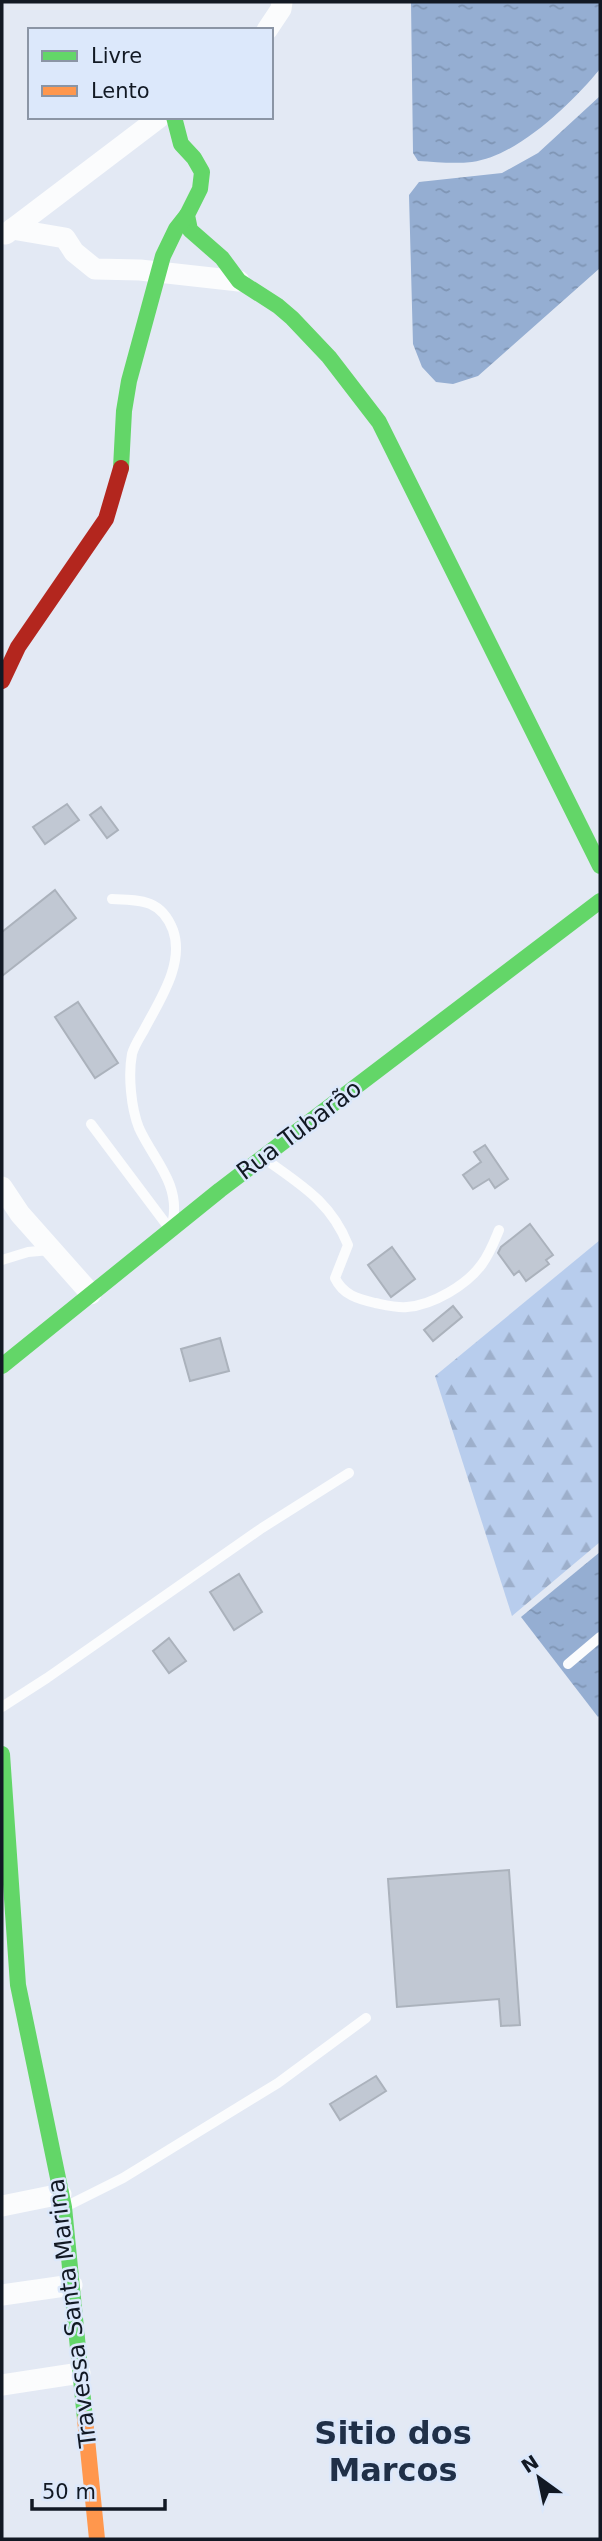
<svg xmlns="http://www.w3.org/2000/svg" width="602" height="2541" font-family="'DejaVu Sans',sans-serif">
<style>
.forest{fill:url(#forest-firs)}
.water{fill:url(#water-ripples)}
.building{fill:#c1c8d3;stroke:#abb2bc;stroke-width:2}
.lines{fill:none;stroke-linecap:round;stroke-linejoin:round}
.lane{stroke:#fbfcfd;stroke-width:10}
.street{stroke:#fbfcfd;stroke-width:21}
.fast{stroke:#63d668;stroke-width:16}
.slow{stroke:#ff974d;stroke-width:16}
.jam{stroke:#b3261e;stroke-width:16}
.labels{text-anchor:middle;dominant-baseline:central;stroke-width:5;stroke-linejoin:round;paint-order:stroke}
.street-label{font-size:24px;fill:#121924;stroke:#dce8fb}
.district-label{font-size:32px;font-weight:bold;fill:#203048;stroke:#dce8fb}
</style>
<defs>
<pattern id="forest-firs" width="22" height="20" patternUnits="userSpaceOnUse" patternTransform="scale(1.75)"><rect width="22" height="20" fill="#b8cded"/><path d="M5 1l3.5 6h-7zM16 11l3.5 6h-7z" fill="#9dafcb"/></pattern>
<pattern id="water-ripples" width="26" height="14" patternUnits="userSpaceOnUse" patternTransform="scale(1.75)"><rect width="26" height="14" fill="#95aed2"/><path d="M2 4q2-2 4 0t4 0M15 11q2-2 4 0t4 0" fill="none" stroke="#7f95b4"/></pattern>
</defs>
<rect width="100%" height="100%" fill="#e3e9f4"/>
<polygon class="forest" points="600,1240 600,1542 512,1616 435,1376"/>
<g class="water">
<path d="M411,2H600V69C572,103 518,156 472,162C454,164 436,162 418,161L413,153Z"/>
<polygon points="600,96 600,268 478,376 453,384 436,382 422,367 413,344 409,195 419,182 502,173 538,153"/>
<polygon points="600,1552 600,1715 598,1717 521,1617"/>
</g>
<g class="building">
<polygon points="67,804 79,820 45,844 33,827"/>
<polygon points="101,807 118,830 107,838 90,815"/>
<polygon points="55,890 76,918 2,976 2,932"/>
<polygon points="78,1002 118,1063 95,1078 55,1017"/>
<polygon points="485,1145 508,1179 495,1188 489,1179 473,1189 463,1175 481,1162 474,1152"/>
<polygon points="530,1224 553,1255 546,1260 549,1264 526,1281 519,1271 514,1275 498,1253 501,1247"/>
<polygon points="392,1247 415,1279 391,1297 368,1265"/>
<polygon points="453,1306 462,1317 433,1341 424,1330"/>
<polygon points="220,1338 229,1371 190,1381 181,1349"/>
<polygon points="239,1574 262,1612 234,1630 210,1592"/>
<polygon points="169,1638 186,1661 169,1673 153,1651"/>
<polygon points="509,1870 520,2025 501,2026 499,1999 397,2007 388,1879"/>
<polygon points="376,2076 386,2091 340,2120 330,2104"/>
</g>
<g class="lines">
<g class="lane">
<path d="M112,899C140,900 161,899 173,930C185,964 159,1001 144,1030C140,1037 134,1046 132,1054C128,1075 131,1108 139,1128C153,1159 180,1183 173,1220"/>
<polyline points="91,1124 169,1228"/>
<path d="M265,1159C301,1185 331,1202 348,1245L335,1278C343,1295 358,1299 375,1303C385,1305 397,1308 407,1307C433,1305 467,1285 482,1264C490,1253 494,1242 499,1230"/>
<polyline points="2,1260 28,1252 50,1250"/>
<polyline points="568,1664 600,1637"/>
<polyline points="2,1707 47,1678 262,1528 349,1473"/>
<polyline points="67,2206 123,2178 278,2083 366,2018"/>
</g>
<g class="street">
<polyline points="267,30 281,9 282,2"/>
<polyline points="12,229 65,238 74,252 95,269 140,270 239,281"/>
<polyline points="6,234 160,117"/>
<polyline points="2,1187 20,1214 91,1294"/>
<polyline points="2,2206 61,2194"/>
<polyline points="2,2295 72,2285"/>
<polyline points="2,2385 80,2373"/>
</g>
<g class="fast">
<polyline points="174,117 181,144 194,158 202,172 200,189 187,215 190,230 222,258 239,281 278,306 292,318 329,357 379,422 600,866"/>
<polyline points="121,468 124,411 129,381 163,256 176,229 187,215"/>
<polyline points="2,1366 220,1190 600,901"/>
<polyline points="2,1754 18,1985 64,2207 85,2419"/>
</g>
<polyline class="slow" points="85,2419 97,2539"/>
<polyline class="jam" points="2,681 18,647 106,519 121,468"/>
</g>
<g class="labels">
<g class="street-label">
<text transform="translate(299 1130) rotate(-37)">Rua Tubarão</text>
<text transform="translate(72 2313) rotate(-97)">Travessa Santa Marina</text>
</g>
<g class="district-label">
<text x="393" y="2433">Sitio dos<tspan x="393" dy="37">Marcos</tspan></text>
</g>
</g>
<rect width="602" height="2541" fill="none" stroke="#121924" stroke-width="7"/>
<rect x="28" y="28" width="245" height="91" fill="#dce8fb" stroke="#8b95a5" stroke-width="2"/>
<rect x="42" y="51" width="35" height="10" fill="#63d668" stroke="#8b95a5" stroke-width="2"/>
<text x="91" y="63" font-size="21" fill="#121924">Livre</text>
<rect x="42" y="86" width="35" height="10" fill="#ff974d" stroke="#8b95a5" stroke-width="2"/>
<text x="91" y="98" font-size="21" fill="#121924">Lento</text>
<g transform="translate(539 2478) rotate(327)" stroke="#dce8fb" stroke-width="5" paint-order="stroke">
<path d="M0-5L12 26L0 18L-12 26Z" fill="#121924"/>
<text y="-10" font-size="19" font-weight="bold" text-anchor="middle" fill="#121924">N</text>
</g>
<path d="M32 2499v10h133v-10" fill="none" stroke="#121924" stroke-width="3.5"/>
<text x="42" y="2499" font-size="21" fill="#121924" stroke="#dce8fb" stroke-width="5" paint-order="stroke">50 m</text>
</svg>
